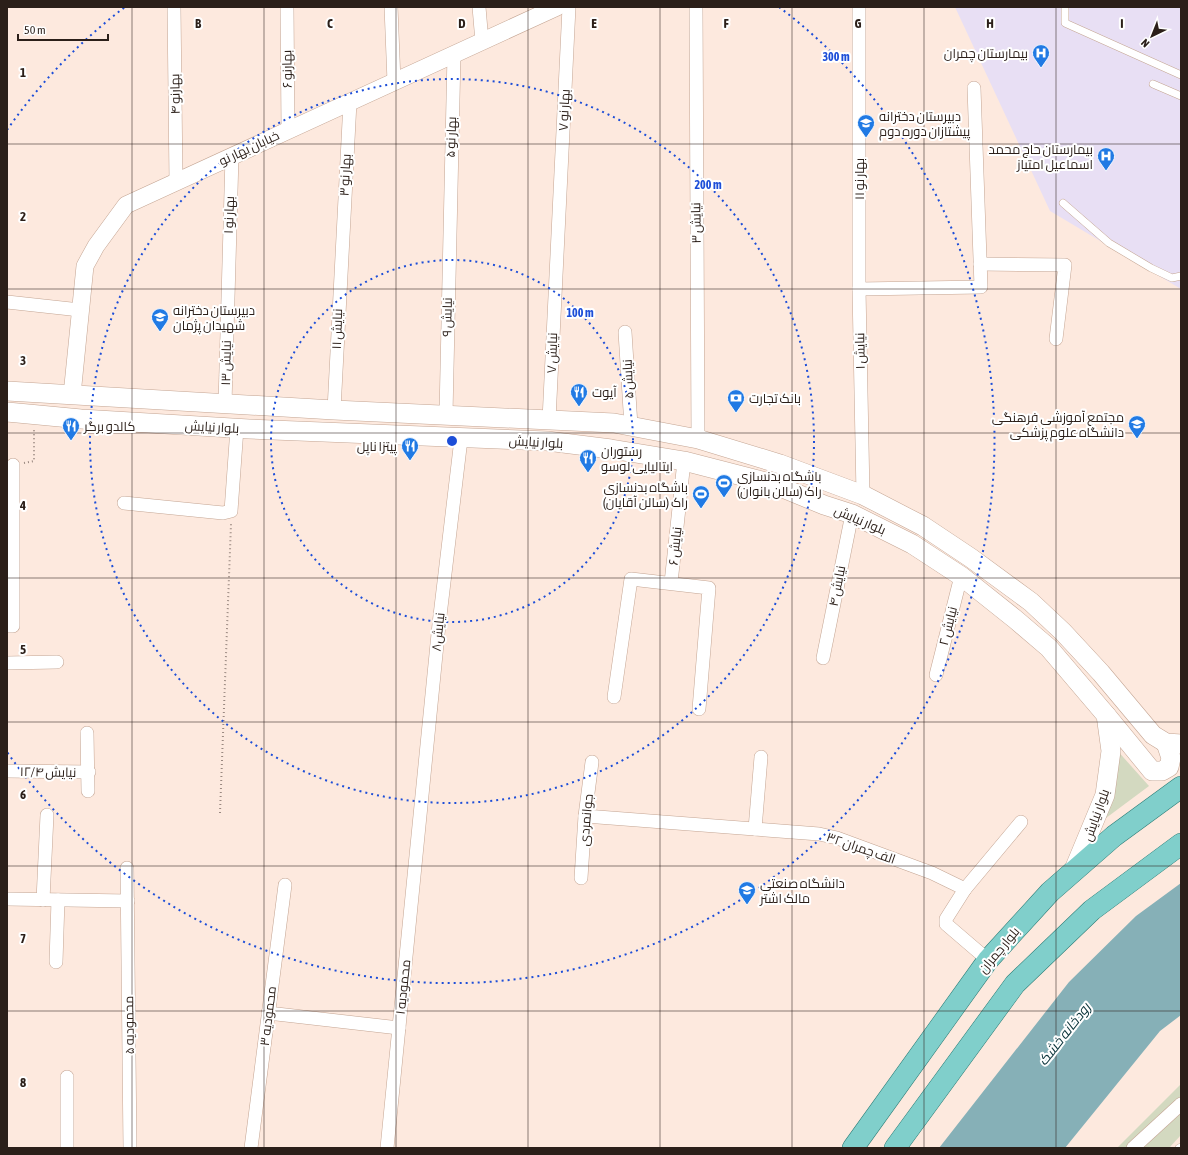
<svg xmlns="http://www.w3.org/2000/svg" width="1188" height="1155" font-family="'Asap Condensed',Cairo,sans-serif">
<style>
.medical{fill:#e8dff4}
.green{fill:#d3d9c0}
.water{fill:#86b0b7}
.lines{fill:none;stroke-linecap:round;stroke-linejoin:round}
.service-casing{stroke:#c4a593;stroke-width:8}
.minor-casing{stroke:#c4a593;stroke-width:14}
.tertiary-casing{stroke:#c4a593;stroke-width:18}
.secondary-casing{stroke:#c4a593;stroke-width:20}
.primary-casing{stroke:#2c7d77;stroke-width:22}
.path{stroke:#9a8981;stroke-width:2;stroke-dasharray:1 3;stroke-linecap:butt}
.service{stroke:#fff;stroke-width:7}
.minor{stroke:#fff;stroke-width:13}
.tertiary{stroke:#fff;stroke-width:17}
.secondary{stroke:#fff;stroke-width:19}
.primary{stroke:#80cfcb;stroke-width:21}
.grid{fill:none;stroke:#2b1f19;stroke-width:1;stroke-opacity:0.55}
.ring{fill:none;stroke:#1d4ed8;stroke-width:2;stroke-dasharray:2 4}
.labels{text-anchor:middle;dominant-baseline:central;stroke-width:4;stroke-linejoin:round;paint-order:stroke}
.poi-label{font-size:13px;fill:#2b1f19;stroke:#fff;text-anchor:start}
.street-label{font-size:13px;fill:#2b1f19;stroke:#fff}
.water-label{font-size:14px;font-style:italic;fill:#083238;stroke:#fff}
.grid-label{font-size:13px;text-anchor:middle;font-weight:bold;fill:#2b1f19;stroke:#fff;stroke-width:4;stroke-linejoin:round;paint-order:stroke}
.centre{fill:#1d4ed8;stroke:#fff;stroke-width:2}
.ring-label{font-size:12px;text-anchor:middle;font-weight:bold;fill:#1d4ed8;stroke:#fff;stroke-width:4;stroke-linejoin:round;paint-order:stroke}
</style>
<rect width="100%" height="100%" fill="#fde9de"/>
<polygon class="medical" points="955,7 1181,7 1181,289 1050,211"/>
<g class="green">
<polygon points="1115,748 1149,786 1102,821"/>
<polygon points="1181,1084 1181,1135 1169,1148 1117,1148"/>
</g>
<polygon class="water" points="1181,883 1181,1015 1160,1031 1065,1148 939,1148 1069,982 1136,916"/>
<g class="lines">
<g class="service-casing">
<g id="service">
<polyline points="1065,7 1065,23 1181,75"/>
<polyline points="1153,84 1181,96"/>
<polyline points="1063,203 1109,243 1151,268 1172,278 1181,276"/>
<polyline points="1179,1148 1181,1147"/>
</g>
</g>
<g class="minor-casing">
<g id="minor">
<polyline points="174,7 176,182"/>
<polyline points="287,7 288,130"/>
<polyline points="391,7 394,82"/>
<polyline points="479,7 482,42"/>
<polyline points="696,7 698,439"/>
<polyline points="859,7 859,289 863,495"/>
<polyline points="980,264 1065,265 1056,339"/>
<polyline points="859,289 981,287 974,88"/>
<polyline points="7,302 80,310"/>
<polyline points="625,332 631,426"/>
<polyline points="225,404 232,156"/>
<polyline points="334,410 350,102"/>
<polyline points="446,414 454,54"/>
<polyline points="549,420 569,7"/>
<polyline points="124,503 223,513 231,511 237,428"/>
<polyline points="671,583 684,461"/>
<polyline points="7,626 13,626 13,465"/>
<polyline points="823,658 852,514"/>
<polyline points="7,663 57,662"/>
<polyline points="936,675 961,576"/>
<polyline points="614,697 631,579 709,588 699,709"/>
<polyline points="87,733 88,791"/>
<polyline points="7,771 89,772"/>
<polyline points="585,816 819,834 837,838 932,873 965,889 946,919 946,924 988,960"/>
<polyline points="755,829 761,757"/>
<polyline points="127,868 130,1148"/>
<polyline points="581,878 585,816 592,762"/>
<polyline points="965,889 1021,822"/>
<polyline points="7,899 128,901"/>
<polyline points="43,900 47,815"/>
<polyline points="56,962 58,900"/>
<polyline points="268,1013 399,1028"/>
<polyline points="67,1077 67,1148"/>
<polyline points="251,1148 285,885"/>
<polyline points="387,1148 439,624 461,439"/>
<polyline points="1133,1148 1181,1104"/>
</g>
</g>
<g class="tertiary-casing">
<polyline id="tertiary" points="72,395 85,266 96,246 126,205 557,7"/>
</g>
<g class="secondary-casing">
<g id="secondary">
<polyline points="7,391 334,410 614,423 698,439 780,464 863,495 923,526 971,558 1031,602 1063,632 1101,673 1153,735 1166,743 1181,744"/>
<polyline points="7,412 81,419 249,429 547,441 611,449 684,461 773,484 824,505 852,514 912,544 961,576 1015,619 1049,648 1106,715 1111,751 1105,795 1073,872"/>
<polyline points="1107,716 1152,771 1162,771 1169,767 1171,758 1166,743"/>
</g>
</g>
<g class="primary-casing">
<g id="primary">
<polyline points="853,1148 988,960 1050,892 1114,836 1181,787"/>
<polyline points="895,1148 1015,984 1092,910 1181,844"/>
</g>
</g>
<g class="path">
<polyline points="24,463 34,461 34,429"/>
<polyline points="220,813 231,524"/>
</g>
<use href="#service" class="service"/>
<use href="#minor" class="minor"/>
<use href="#tertiary" class="tertiary"/>
<use href="#secondary" class="secondary"/>
<use href="#primary" class="primary"/>
</g>
<path class="grid" d="M132,7V1148M264,7V1148M396,7V1148M528,7V1148M660,7V1148M792,7V1148M924,7V1148M1056,7V1148M7,144H1181M7,289H1181M7,433H1181M7,578H1181M7,722H1181M7,866H1181M7,1011H1181"/>
<g class="ring">
<circle cx="452" cy="441" r="181"/>
<circle cx="452" cy="441" r="362"/>
<path d="M7 130A543 543 0 0 1 125 7M779 7A543 543 0 1 1 7 752"/>
</g>
<defs>
<g id="hospital-pin" transform="scale(0.9)"><path d="M0 17L-7.5 6A9.5 9.5 0 1 1 7.5 6Z" fill="#217ae4" stroke="#fff"/><path d="M-5-5h3v3.5h4V-5h3V5h-3V1.5h-4V5h-3Z" fill="#fff"/></g>
<g id="school-pin" transform="scale(0.9)"><path d="M0 17L-7.5 6A9.5 9.5 0 1 1 7.5 6Z" fill="#217ae4" stroke="#fff"/><path d="M0-5L7-2L0 1L-7-2ZM-4 1L0 2.5L4 1V4Q0 6-4 4Z" fill="#fff"/></g>
<g id="restaurant-pin" transform="scale(0.9)"><path d="M0 17L-7.5 6A9.5 9.5 0 1 1 7.5 6Z" fill="#217ae4" stroke="#fff"/><path d="M-5-6h1v4h1v-4h1v4h1v-4h1v5L-1.5 .5V6h-2V.5L-5-1ZM5-6V6H3V1.5H1.5Q1.5-4 5-6Z" fill="#fff"/></g>
<g id="bank-pin" transform="scale(0.9)"><path d="M0 17L-7.5 6A9.5 9.5 0 1 1 7.5 6Z" fill="#217ae4" stroke="#fff"/><path d="M-6-4H6V4H-6ZM0-2.3a2.3 2.3 0 1 0 0 4.6a2.3 2.3 0 1 0 0-4.6Z" fill="#fff"/></g>
<g id="stadium-pin" transform="scale(0.9)"><path d="M0 17L-7.5 6A9.5 9.5 0 1 1 7.5 6Z" fill="#217ae4" stroke="#fff"/><path d="M0-5a6.5 5 0 1 0 0 10a6.5 5 0 1 0 0-10ZM-3.5-1.8h7v3.6h-7Z" fill="#fff"/></g>
<g id="university-pin" transform="scale(0.9)"><path d="M0 17L-7.5 6A9.5 9.5 0 1 1 7.5 6Z" fill="#217ae4" stroke="#fff"/><path d="M0-5L7-2L0 1L-7-2ZM-4 1L0 2.5L4 1V4Q0 6-4 4Z" fill="#fff"/></g>
</defs>
<g fill-rule="evenodd">
<use href="#hospital-pin" x="1041" y="53"/>
<use href="#school-pin" x="866" y="123"/>
<use href="#hospital-pin" x="1106" y="156"/>
<use href="#school-pin" x="160" y="317"/>
<use href="#restaurant-pin" x="579" y="392"/>
<use href="#bank-pin" x="736" y="398"/>
<use href="#school-pin" x="1137" y="424"/>
<use href="#restaurant-pin" x="71" y="426"/>
<use href="#restaurant-pin" x="410" y="446"/>
<use href="#restaurant-pin" x="588" y="458"/>
<use href="#stadium-pin" x="724" y="483"/>
<use href="#stadium-pin" x="701" y="494"/>
<use href="#university-pin" x="747" y="890"/>
</g>
<g class="labels">
<g class="poi-label">
<text x="1028" y="53" text-anchor="end">بیمارستان چمران</text>
<text x="879" y="116">دبیرستان دخترانه<tspan x="879" dy="15">پیشتازان دوره دوم</tspan></text>
<text x="1093" y="149" text-anchor="end">بیمارستان حاج محمد<tspan x="1093" dy="15">اسماعیل امتیاز</tspan></text>
<text x="173" y="310">دبیرستان دخترانه<tspan x="173" dy="15">شهیدان پژمان</tspan></text>
<text x="592" y="392">آیوت</text>
<text x="749" y="398">بانک تجارت</text>
<text x="1124" y="417" text-anchor="end">مجتمع آموزشی فرهنگی<tspan x="1124" dy="15">دانشگاه علوم پزشکی</tspan></text>
<text x="84" y="426">کالدو برگر</text>
<text x="397" y="446" text-anchor="end">پیتزا ناپل</text>
<text x="601" y="451">رستوران<tspan x="601" dy="15">ایتالیایی لوسو</tspan></text>
<text x="737" y="476">باشگاه بدنسازی<tspan x="737" dy="15">راک (سالن بانوان)</tspan></text>
<text x="688" y="487" text-anchor="end">باشگاه بدنسازی<tspan x="688" dy="15">راک (سالن آقایان)</tspan></text>
<text x="760" y="883">دانشگاه صنعتی<tspan x="760" dy="15">مالک اشتر</tspan></text>
</g>
<g class="street-label">
<text transform="translate(287 69) rotate(-91)">۶ بهارنو</text>
<text transform="translate(175 94) rotate(-91)">۴ بهارنو</text>
<text transform="translate(564 110) rotate(-87)">۷ بهار نو</text>
<text transform="translate(451 137) rotate(-88)">۵ بهار نو</text>
<text transform="translate(249 148) rotate(-25)">خیابان بهار نو</text>
<text transform="translate(345 175) rotate(-87)">۳ بهار نو</text>
<text transform="translate(859 179) rotate(-90)">۱۱ بهار نو</text>
<text transform="translate(229 215) rotate(-88)">۱ بهار نو</text>
<text transform="translate(696 223) rotate(-91)">نیایش ۳</text>
<text transform="translate(447 317) rotate(-89)">نیایش ۹</text>
<text transform="translate(337 329) rotate(-88)">نیایش ۱۱</text>
<text transform="translate(860 351) rotate(-91)">نیایش ۱</text>
<text transform="translate(552 353) rotate(-88)">نیایش ۷</text>
<text transform="translate(226 363) rotate(-89)">نیایش ۱۳</text>
<text transform="translate(628 379) rotate(-93)">نیایش ۵</text>
<text transform="translate(212 427) rotate(3)">بلوار نیایش</text>
<text transform="translate(536 442) rotate(3)">بلوار نیایش</text>
<text transform="translate(860 520) rotate(23)">بلوار نیایش</text>
<text transform="translate(675 546) rotate(-84)">نیایش ۶</text>
<text transform="translate(837 586) rotate(-79)">نیایش ۴</text>
<text transform="translate(948 626) rotate(-76)">نیایش ۲</text>
<text transform="translate(438 632) rotate(-84)">نیایش۸</text>
<text transform="translate(48 772) rotate(1)">۱۲/۴ نیایش</text>
<text transform="translate(1096 815) rotate(-70)">بلوار نیایش</text>
<text transform="translate(586 820) rotate(-85)">جوانمردی</text>
<text transform="translate(861 848) rotate(19)">۳۲ الف چمران</text>
<text transform="translate(999 950) rotate(-50)">بلوار چمران</text>
<text transform="translate(403 987) rotate(-84)">۱ محمودیه</text>
<text transform="translate(268 1016) rotate(-83)">۳ محمودیه</text>
<text transform="translate(129 1025) rotate(-91)">۵ محمودیه</text>
</g>
<g class="water-label">
<text transform="translate(1064 1034) rotate(-52)">رودخانه خشک</text>
</g>
</g>
<g class="grid-label">
<text x="198" y="28">B</text>
<text x="330" y="28">C</text>
<text x="462" y="28">D</text>
<text x="594" y="28">E</text>
<text x="726" y="28">F</text>
<text x="858" y="28">G</text>
<text x="990" y="28">H</text>
<text x="1122" y="28">I</text>
<text x="23" y="77">1</text>
<text x="23" y="221">2</text>
<text x="23" y="365">3</text>
<text x="23" y="510">4</text>
<text x="23" y="654">5</text>
<text x="23" y="799">6</text>
<text x="23" y="943">7</text>
<text x="23" y="1087">8</text>
</g>
<circle cx="452" cy="441" r="6" class="centre"/>
<g class="ring-label">
<text x="836" y="61">300 m</text>
<text x="708" y="189">200 m</text>
<text x="580" y="317">100 m</text>
</g>
<rect width="1188" height="1155" fill="none" stroke="#2b1f19" stroke-width="16"/>
<g transform="translate(1152 36) rotate(223)" stroke="#ffffff" stroke-width="3" paint-order="stroke">
<path d="M0-3L7 15L0 10L-7 15Z" fill="#2b1f19"/>
<text y="-6" font-size="11" font-weight="bold" text-anchor="middle" fill="#2b1f19">N</text>
</g>
<path d="M18 34v6h90v-6" fill="none" stroke="#2b1f19" stroke-width="2"/>
<text x="24" y="34" font-size="12" fill="#2b1f19" stroke="#ffffff" stroke-width="3" paint-order="stroke">50 m</text>
</svg>
